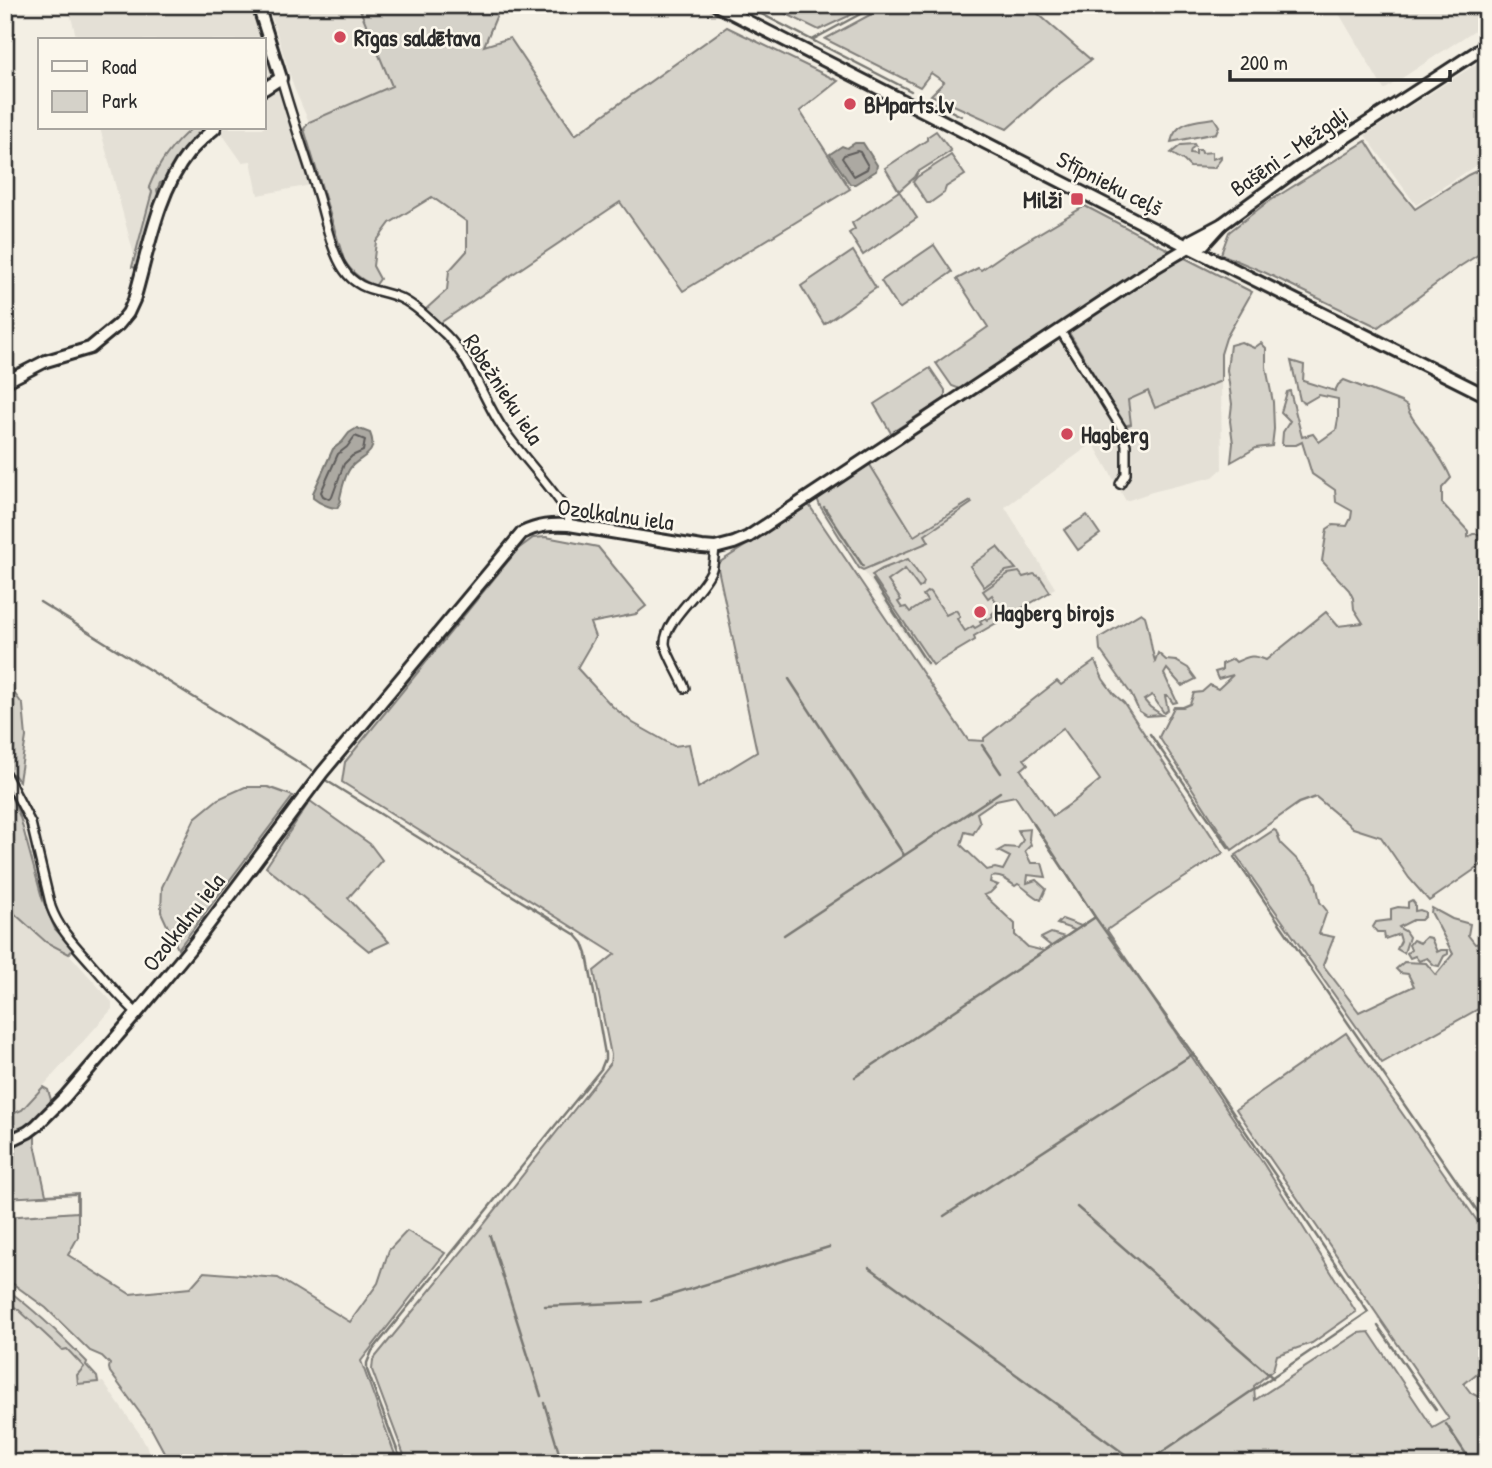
<svg xmlns="http://www.w3.org/2000/svg" width="1492" height="1468" font-family="'Patrick Hand',sans-serif">
<style>
.built{fill:#e4e0d6}
.green{fill:#d5d2c9;stroke:#807e7a;stroke-width:2;fill-rule:evenodd}
.water{fill:#aca9a2;stroke:#787772;stroke-width:2}
.lines{fill:none;stroke-linecap:round;stroke-linejoin:round}
.shore{stroke:#5f5d5b;stroke-width:2}
.stream{stroke:#787772;stroke-width:2.5}
.street-casing{stroke:#2b2b2b;stroke-width:12}
.secondary-casing{stroke:#2b2b2b;stroke-width:16}
.street{stroke:#fbf7ec;stroke-width:7}
.secondary{stroke:#fbf7ec;stroke-width:10}
.poi-dot{fill:#d1495b;stroke:#fbf7ec;stroke-width:2.5}
.labels{text-anchor:middle;dominant-baseline:central;stroke-width:5;stroke-linejoin:round;paint-order:stroke}
.poi-label{font-size:23px;font-weight:bold;fill:#2b2b2b;stroke:#fbf7ec;text-anchor:start}
.street-label{font-size:23px;fill:#2b2b2b;stroke:#fbf7ec}
</style>
<rect width="100%" height="100%" fill="#f3efe4"/>
<filter id="ink" filterUnits="userSpaceOnUse"><feTurbulence type="fractalNoise" baseFrequency=".0143" numOctaves="2"/><feDisplacementMap in="SourceGraphic" scale="14" xChannelSelector="R" yChannelSelector="G"/><feConvolveMatrix kernelMatrix="1 2 1 2 8 2 1 2 1" color-interpolation-filters="sRGB"/></filter>
<g filter="url(#ink)">
<g class="built">
<polygon points="68,5 249,5 261,40 77,40"/>
<polygon points="268,5 358,5 392,86 309,122 294,88"/>
<polygon points="1334,5 1487,5 1487,22 1384,90"/>
<polygon points="264,49 311,185 258,195 251,161 242,162 218,128 264,128"/>
<polygon points="1487,57 1487,158 1416,205 1365,135"/>
<polygon points="100,128 210,128 194,142 141,262 134,255"/>
<polygon points="1068,331 1131,424 1128,400 1148,390 1155,408 1221,381 1222,469 1213,477 1152,492 1126,501 1093,443 1005,507 1055,588 974,636 975,640 933,665 926,666 923,664 818,499"/>
<polygon points="5,905 46,942 69,954 112,1002 112,1009 22,1110 5,1117"/>
<polygon points="5,1301 19,1310 67,1349 85,1368 78,1384 103,1382 140,1434 155,1463 5,1463"/>
</g>
<g class="green">
<path d="M358,5H501L484,46L510,38L575,135L727,27L838,81L800,111L850,189L683,291L620,202L440,323L425,310L447,290L449,271L467,251V222L432,197L390,223L376,242L373,266L380,279L375,286C361,280 352,273 344,260L304,129L309,122L392,86Z"/>
<polygon points="768,5 872,5 819,30"/>
<polygon points="888,5 1028,5 1091,60 1056,85 1007,129 931,95 944,82 931,73 920,87 825,39"/>
<path d="M1214,118L1219,126L1216,133L1171,142C1176,120 1196,121 1214,118Z"/>
<path d="M192,128H208L185,149L166,181L160,183L157,190L159,198L139,267L136,268L132,267L152,192L149,187C158,164 173,144 192,128Z"/>
<polygon points="936,131 951,151 918,172 915,177 899,191 917,218 863,255 849,233 855,229 852,223 899,191 885,168 927,140 927,137"/>
<polygon points="1366,141 1388,176 1415,209 1468,175 1487,166 1487,249 1459,267 1378,327 1266,273 1221,254 1229,232 1265,204"/>
<polygon points="1194,144 1195,146 1191,149 1190,153 1196,154 1196,150 1201,150 1202,153 1212,152 1212,159 1221,156 1221,159 1214,168 1190,167 1184,161 1171,153 1181,145"/>
<polygon points="951,155 965,175 946,187 944,193 930,203 927,203 913,182 917,177"/>
<polygon points="1085,206 1171,251 960,389 952,386 936,363 988,327 957,279 978,268 981,270 1004,254"/>
<polygon points="934,245 952,272 899,309 881,281"/>
<polygon points="853,251 876,288 824,324 801,286"/>
<polygon points="1185,258 1252,292 1226,338 1221,354 1221,381 1155,408 1148,391 1128,400 1131,424 1125,426 1068,331 1162,269"/>
<polygon points="1241,342 1254,348 1261,343 1266,348 1266,367 1273,402 1274,429 1272,446 1256,448 1231,462 1233,443 1230,421 1232,404 1227,370 1230,345"/>
<path d="M1291,361L1304,365L1303,381L1335,391L1338,385L1344,380L1401,402L1407,406C1409,416 1416,422 1421,430C1432,445 1443,460 1451,478L1442,488V503L1468,531V537L1473,534H1487V861L1429,901L1409,878L1381,837L1353,828L1316,797L1299,803L1232,850L1159,737L1174,707H1183L1190,704L1194,693L1202,692L1210,685L1218,689L1233,675L1218,679L1215,672L1222,670V664L1233,659L1236,662C1249,656 1253,654 1266,660L1326,612L1338,626L1363,623L1354,609L1353,598L1349,590L1322,561L1327,529L1333,525L1347,526L1351,518L1352,511L1336,502L1335,490L1312,474L1302,442L1296,445H1282L1283,432L1290,421L1281,412L1287,392L1290,391L1302,437L1313,434L1319,442L1336,430L1338,419V399L1319,395L1305,403L1300,400Z"/>
<polygon points="930,368 945,390 945,398 891,433 874,404"/>
<polygon points="867,465 870,465 914,536 971,501 972,503 925,535 929,542 863,570 859,568 820,506 817,498"/>
<path d="M809,505L968,740L984,741V738L1057,681L1061,685L1095,661L1103,679L1114,694L1124,703L1223,853L1162,892L1107,930L1263,1163L1356,1312L1312,1343L1277,1355L1273,1370L1254,1386L1255,1400L1358,1333L1369,1332L1433,1428L1449,1419L1236,1109L1346,1033L1487,1235V1365L1464,1384L1471,1393L1487,1401V1463H407L372,1370L373,1360L485,1223L610,1064L611,1055L594,971L615,954L342,782L345,762L518,549L533,538L546,537L598,547L646,606L636,614L590,623L595,637L577,668L612,706L633,723L674,746L689,744L698,788L757,752L717,564ZM1063,728L1100,780L1073,802L1053,816L1021,770L1028,764L1024,759ZM1015,796L1095,917L1081,926L1062,919L1057,924L1075,930L1065,937L1051,933L1041,938L1051,946L1044,951L1028,947L1015,935V924L984,895L990,893L998,885L990,882L991,877C1001,875 1007,880 1015,886L1018,884C1027,889 1031,896 1041,900L1046,889L1036,880L1027,883L1028,875L1046,877L1042,863H1031L1025,851L1031,845L1029,839L1030,829L1018,830L1023,840L1018,848L1005,847L998,851L1010,857L1003,870L995,868L987,870L961,845L965,832L973,834L980,823L977,813L996,800Z"/>
<polygon points="1087,515 1100,534 1078,550 1064,530"/>
<polygon points="997,547 1016,569 1006,571 984,587 970,566"/>
<polygon points="908,559 924,582 923,585 919,588 905,569 888,581 901,600 898,602 902,608 906,607 910,612 927,601 923,595 928,591 931,592 946,615 956,610 960,616 957,619 965,631 973,626 975,628 982,624 980,621 985,618 987,620 993,616 992,614 996,610 998,612 1001,610 992,595 988,598 983,591 1008,574 1019,572 1023,577 1034,574 1040,577 1050,592 974,636 975,640 933,665 872,575 882,569"/>
<path d="M1141,613L1145,616C1150,631 1150,646 1155,661L1158,653L1166,660L1176,661L1188,668L1196,679L1182,686L1167,669L1164,674L1177,702L1173,703L1168,696H1165L1168,710L1164,713L1152,695L1144,700L1150,707L1162,715L1147,716L1139,711L1131,694L1100,650L1099,638Z"/>
<polygon points="9,686 23,705 26,737 19,781 13,774 5,777 5,687"/>
<polygon points="5,782 20,817 42,898 55,929 74,948 69,954 46,942 5,905"/>
<polygon points="245,787 268,787 293,796 178,949 161,912 162,887 195,818 218,799"/>
<polygon points="310,801 370,844 382,860 348,898 389,942 369,951 266,867"/>
<polygon points="1274,830 1276,831 1281,844 1311,873 1316,883 1320,902 1327,911 1319,934 1334,937 1323,965 1359,1012 1414,986 1408,974 1400,973 1396,969 1404,962 1426,963 1436,975 1453,954 1431,912 1432,908 1452,919 1470,924 1468,935 1475,944 1487,942 1487,1004 1382,1063 1236,855"/>
<polygon points="1412,900 1415,904 1415,911 1420,910 1425,912 1425,916 1421,920 1413,920 1399,927 1401,929 1405,931 1409,937 1404,953 1397,949 1401,941 1399,934 1385,939 1384,932 1377,932 1373,927 1376,922 1391,920 1391,909 1398,907 1408,908 1408,902"/>
<polygon points="1426,937 1431,938 1437,952 1441,950 1448,950 1448,954 1444,956 1439,966 1434,965 1427,958 1419,961 1415,956 1410,958 1407,953 1411,950 1409,945 1413,940 1420,943"/>
<path d="M43,1087L48,1090L51,1100L44,1113L20,1131C11,1132 8,1125 5,1117L22,1110Z"/>
<polygon points="32,1133 35,1137 35,1144 46,1195 78,1193 78,1237 68,1255 130,1294 190,1288 204,1272 278,1278 350,1322 378,1283 389,1250 407,1231 445,1253 361,1361 398,1463 170,1463 151,1428 110,1372 109,1368 110,1364 102,1356 90,1351 46,1308 5,1278 5,1217 77,1212 77,1194 5,1198 5,1150 8,1151 16,1148 17,1142"/>
<path d="M5,1288C35,1310 61,1335 87,1362L86,1365L97,1377L98,1382L78,1384L77,1375L84,1367L67,1349L62,1350L19,1310L5,1301Z"/>
</g>
<g class="water">
<polygon points="855,143 863,143 877,165 876,171 855,184 850,184 830,154 842,146 847,148"/>
<path d="M357,428L370,433C380,457 357,456 349,470C344,478 342,489 340,498L341,501L337,508C330,508 319,503 313,498V493L333,449L342,442L349,433Z"/>
</g>
<g class="lines">
<g class="shore">
<polygon points="857,151 860,152 868,166 867,169 854,176 842,158 844,155"/>
<polygon points="355,436 365,440 363,451 352,456 344,464 332,497 329,499 323,496 321,492 338,454 347,447"/>
</g>
<g class="stream">
<polyline points="744,5 911,91"/>
<polyline points="812,40 877,5"/>
<polyline points="929,100 961,116"/>
<polyline points="824,507 863,566"/>
<polyline points="873,580 927,663"/>
<polyline points="40,602 311,770"/>
<polyline points="789,679 904,855"/>
<polyline points="1150,734 1229,848"/>
<polyline points="982,745 1001,773"/>
<polyline points="327,781 576,935 583,943 587,954 605,1054 605,1059 601,1069 372,1351 367,1363 367,1370 402,1463"/>
<polyline points="1034,824 1095,917 1193,1054 1368,1312 1146,1463"/>
<polyline points="1234,857 1487,1225"/>
<polyline points="784,935 1000,792"/>
<polyline points="855,1077 1094,918"/>
<polyline points="1077,1207 1273,1378"/>
<polyline points="944,1216 1193,1054"/>
<polyline points="490,1236 541,1396"/>
<polyline points="869,1267 1137,1463"/>
<polyline points="651,1301 829,1247"/>
<polyline points="545,1306 642,1302"/>
<polyline points="1378,1326 1436,1410"/>
<polyline points="544,1403 562,1463"/>
<polyline points="1446,1424 1472,1463"/>
</g>
<g class="street-casing">
<g id="street">
<path d="M281,78C292,118 306,156 318,195C325,218 331,251 344,270C359,292 380,289 400,298C417,306 432,322 446,335C471,360 482,396 501,426C520,454 544,478 563,506L568,514L569,525"/>
<polyline points="1060,330 1122,429 1126,445 1126,474 1120,484"/>
<path d="M685,688C681,677 665,651 665,643C665,619 703,592 712,569C714,563 714,555 715,548"/>
<path d="M5,773L31,823L51,907C59,929 74,944 89,961C105,979 119,997 137,1013"/>
</g>
</g>
<g class="secondary-casing">
<g id="secondary">
<polyline points="258,5 281,78 264,89"/>
<polyline points="716,5 1189,247 1487,396"/>
<polyline points="1189,247 1190,241 1222,224 1297,169 1487,45"/>
<path d="M5,382L46,361L90,348L119,324L128,313L134,300C148,253 157,193 188,154C196,144 206,136 215,128"/>
<path d="M5,1143L28,1132L36,1126L64,1098L137,1013L194,944L322,773L522,533C538,525 551,524 569,525L702,547L715,548L734,543L748,537L1154,268L1189,247L1204,244L1222,224"/>
</g>
</g>
<use href="#street" class="street"/>
<use href="#secondary" class="secondary"/>
</g>
</g>
<g class="poi-dot">
<circle cx="340" cy="37" r="7"/>
<circle cx="850" cy="104" r="7"/>
<rect x="1070" y="192" width="14" height="14" rx="3.5"/>
<circle cx="1067" cy="434" r="7"/>
<circle cx="980" cy="612" r="7"/>
</g>
<g class="labels">
<g class="poi-label">
<text x="354" y="37">Rīgas saldētava</text>
<text x="864" y="104">BMparts.lv</text>
<text x="1063" y="199" text-anchor="end">Milži</text>
<text x="1081" y="434">Hagberg</text>
<text x="994" y="612">Hagberg birojs</text>
</g>
<g class="street-label">
<text transform="translate(1289 151) rotate(-35)">Bašēni – Mežgaļi</text>
<text transform="translate(1110 183) rotate(27)">Stīpnieku ceļš</text>
<text transform="translate(504 389) rotate(57)">Robežnieku iela</text>
<text transform="translate(616 514) rotate(8)">Ozolkalnu iela</text>
<text transform="translate(183 922) rotate(-52)">Ozolkalnu iela</text>
</g>
</g>
<rect width="1492" height="1468" fill="none" stroke="#fbf7ec" stroke-width="28"/>
<rect x="14" y="14" width="1464" height="1440" fill="none" stroke="#2b2b2b" stroke-width="2.5" filter="url(#ink)"/>
<rect x="38" y="38" width="228" height="91" fill="#fbf7ec" stroke="#a8a59f" stroke-width="2"/>
<rect x="52" y="61" width="35" height="10" fill="#fbf7ec" stroke="#a8a59f" stroke-width="2"/>
<text x="102" y="74" font-size="21" fill="#2b2b2b">Road</text>
<rect x="52" y="91" width="35" height="21" fill="#d5d2c9" stroke="#a8a59f" stroke-width="2"/>
<text x="102" y="108" font-size="21" fill="#2b2b2b">Park</text>
<path d="M1230 70v10h220v-10" fill="none" stroke="#2b2b2b" stroke-width="3.5"/>
<text x="1240" y="70" font-size="21" fill="#2b2b2b" stroke="#fbf7ec" stroke-width="5" paint-order="stroke">200 m</text>
</svg>
